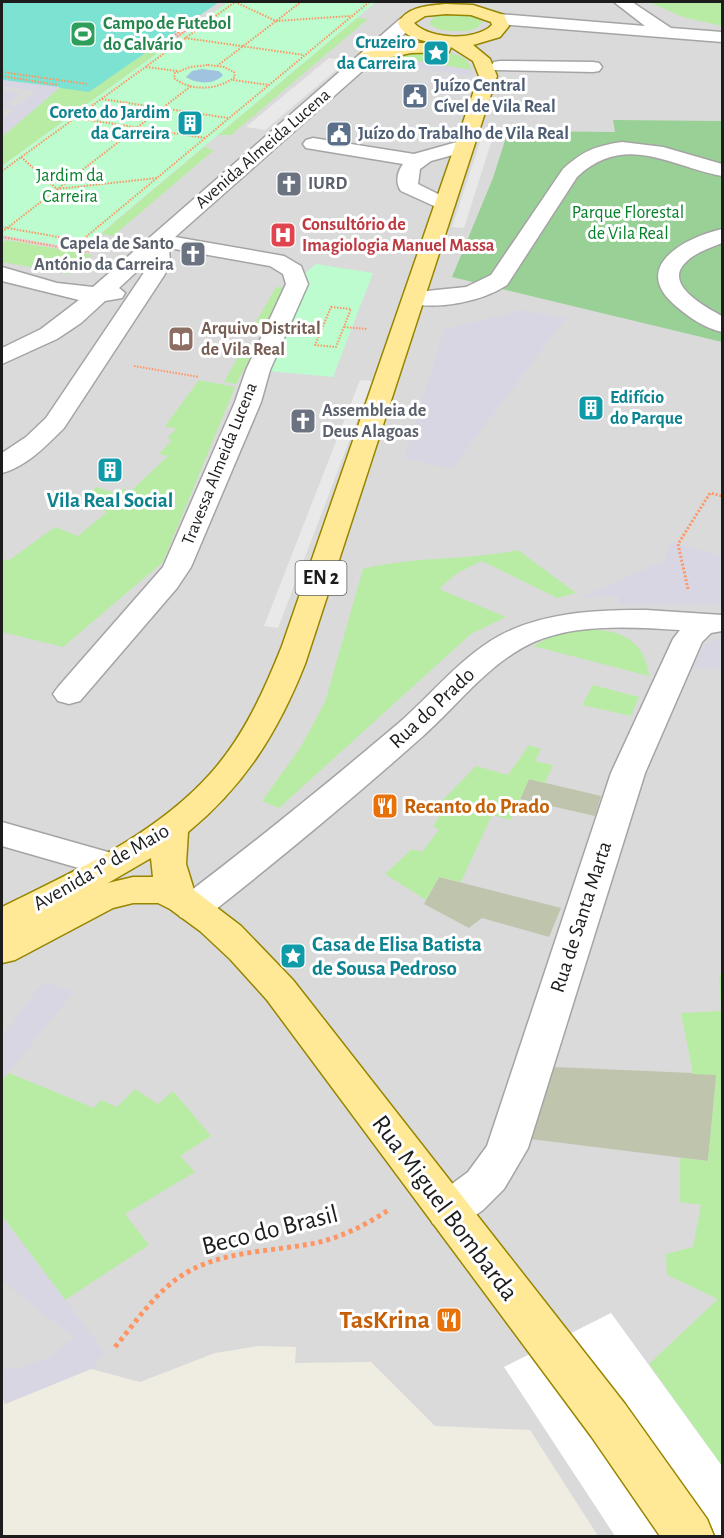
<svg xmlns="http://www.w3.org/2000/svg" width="724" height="1538" font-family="'Alegreya Sans',sans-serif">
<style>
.residential{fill:#dbdada}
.construction{fill:#bfc4ad}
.grass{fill:#b8eca5}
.forest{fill:#99d095}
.park{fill:#bcfccf}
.pitch{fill:#7ce2d1}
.parking{fill:#e9e9e9}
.plaza{fill:#d9d6e4}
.water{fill:#a0c3df}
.pier{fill:#fff}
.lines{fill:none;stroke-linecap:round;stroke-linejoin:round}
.minor-casing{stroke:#a4a4a4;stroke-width:3}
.major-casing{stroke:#968500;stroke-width:3}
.path-far2{stroke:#ff9563;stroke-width:2;stroke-dasharray:1.5 1.5;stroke-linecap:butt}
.path-far1{stroke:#ff9563;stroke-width:3;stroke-dasharray:2 2;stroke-linecap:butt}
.path{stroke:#ff9563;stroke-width:5;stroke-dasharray:4 4;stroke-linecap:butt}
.minor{fill:#fff;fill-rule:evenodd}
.major{fill:#ffe997;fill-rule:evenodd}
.labels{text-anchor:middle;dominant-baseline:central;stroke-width:6;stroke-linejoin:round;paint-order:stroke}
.far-leisure-label{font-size:18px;font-weight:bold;fill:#27864d;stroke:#fff;text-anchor:start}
.far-culture-label{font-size:18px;font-weight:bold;fill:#0d838f;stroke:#fff;text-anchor:end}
.far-service-label{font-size:18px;font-weight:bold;fill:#4e5e75;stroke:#fff;text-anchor:start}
.far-street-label{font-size:18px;fill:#1d1d1d;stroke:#fff}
.far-park-label{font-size:18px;fill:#06802b;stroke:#fff}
.far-worship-label{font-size:18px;font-weight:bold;fill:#5b616d;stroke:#fff;text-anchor:start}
.far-health-label{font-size:18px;font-weight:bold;fill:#be3a42;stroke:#fff;text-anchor:start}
.far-education-label{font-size:18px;font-weight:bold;fill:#785e54;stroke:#fff;text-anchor:start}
.shield{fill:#fff;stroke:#616161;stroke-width:1.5}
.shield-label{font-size:20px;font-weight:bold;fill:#1d1d1d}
.culture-label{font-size:21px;font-weight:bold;fill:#0d838f;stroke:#fff}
.street-label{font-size:21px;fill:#1d1d1d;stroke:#fff}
.food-label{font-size:21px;font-weight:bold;fill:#c56008;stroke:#fff;text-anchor:start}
.near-street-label{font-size:26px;fill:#1d1d1d;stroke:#fff}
.near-food-label{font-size:26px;font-weight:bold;fill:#c56008;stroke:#fff;text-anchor:end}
</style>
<rect width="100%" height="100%" fill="#efede2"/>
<polygon class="residential" points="2,2 722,2 722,1536 598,1536 530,1430 435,1426 371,1362 295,1363 296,1347 259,1346 215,1353 140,1382 91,1369 5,1404 2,1396"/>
<g class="construction">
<polygon points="529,779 601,796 595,816 520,799"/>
<polygon points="439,877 561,908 549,937 482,918 469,928 424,904"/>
<polygon points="553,1067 717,1074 708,1161 530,1139"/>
</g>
<g class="grass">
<polygon points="649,2 722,2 722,26 683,17"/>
<polygon points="445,14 464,14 476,17 483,22 479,25 479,27 468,31 450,31 438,29 429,24 434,17"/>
<polygon points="357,18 368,19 231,135 218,135"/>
<polygon points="151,49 160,51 2,166 2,137 60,87 89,92"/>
<polygon points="429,50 448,52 465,58 472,70 391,57 404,52"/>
<polygon points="204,147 214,150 113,236 104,234 95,239"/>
<polygon points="7,240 92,255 70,274 2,262 2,244"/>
<polygon points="276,287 287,288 265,330 252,329"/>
<polygon points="245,344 257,345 236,384 224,382"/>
<polygon points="199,380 235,387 163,562 63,647 2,632 2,561 4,559 8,561 55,527 78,536 107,512 79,500 97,487 117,494 122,489 131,491 168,456 159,454 172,440 167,438 176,429 165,426"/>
<path d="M518,550L576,593L557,598L482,561L457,573L439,589L506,617L471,634L279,808L262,801L300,748L325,702L363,569C415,556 467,561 518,550Z"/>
<path d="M580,629C616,629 644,636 649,676L533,646L558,633Z"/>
<polygon points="593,685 639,697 631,716 582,705"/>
<polygon points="529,745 541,749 535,761 553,765 545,783 529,779 511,820 492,815 461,882 439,877 426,900 385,874 412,849 422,852 439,830 433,826 443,810 436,807 476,766 508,775"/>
<polygon points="719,974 722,974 722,1466 649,1364 718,1299 667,1275 666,1254 693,1247 701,1205 680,1202 680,1158 708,1161 716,1075 693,1074 681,1013 721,1011"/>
<polygon points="9,1073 94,1108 101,1100 117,1107 135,1089 158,1104 173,1091 211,1136 180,1156 195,1172 125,1214 149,1245 65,1300 2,1216 2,1080"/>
</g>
<polygon class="forest" points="613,120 722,121 722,342 452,277 493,178 508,131 615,132"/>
<g class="park">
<polygon points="228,2 376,2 82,249 2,235 2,166"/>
<polygon points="316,264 373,273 333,377 268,371 309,280 303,275"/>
</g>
<polygon class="pitch" points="2,2 219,2 89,92 2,80"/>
<g class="parking">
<polygon points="329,58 348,60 265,130 246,127"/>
<polygon points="485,127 496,127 464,228 452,227"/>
<polygon points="360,380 372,381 278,628 264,626"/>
</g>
<g class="plaza">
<polygon points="391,57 472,70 473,76 382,63"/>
<polygon points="2,80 60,87 2,137 2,120 14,109 2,109 2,91 20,93 7,105 18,106 36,91 2,86"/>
<polygon points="523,310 566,318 452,469 404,458 444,329"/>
<polygon points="671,542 722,556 722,604 620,604 618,596 581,597 664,561"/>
<polygon points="722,638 722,668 691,669 706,644"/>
<polygon points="43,982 74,992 2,1080 2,1037"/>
<polygon points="2,1216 105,1353 91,1369 5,1404 2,1396 2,1369 18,1368 47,1358 75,1338 2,1281"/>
</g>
<path class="water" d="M202,69L219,71L223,75C215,85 196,84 186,77L192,71Z"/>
<polygon class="pier" points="611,1313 722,1466 722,1536 615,1536 504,1367"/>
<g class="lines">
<g class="minor-casing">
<g id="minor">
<polygon points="614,2 632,2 671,28 722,32 722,42 498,24 490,19 498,14 645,26"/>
<path d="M406,18L412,19L414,23L412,27L175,237L284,256L301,266L308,284L270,370L261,402L191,567L177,588L80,701L69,704L58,701L53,694L58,687L163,567L235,402L246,370L286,284L283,274L270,266L169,248L170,262L165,274L64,428C47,445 26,467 2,473V453L26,437L46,418L143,274L148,261L119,288L125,293L122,298L105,301L81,323L57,339L2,364V348L41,329L79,300L2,281V267L57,283L93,287L400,19Z"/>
<polygon points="500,61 593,62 599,63 602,67 599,71 593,72 494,70 491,66 494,62"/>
<path d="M313,138L414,154L464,140L471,142L474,146L471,150L431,161L420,169L418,184L452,201L455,205L452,209L445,211L401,191C395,183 397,172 403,164L306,148L303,144L306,140Z"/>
<path d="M622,142L663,147L722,164V176C669,166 625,132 577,177L507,285C481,302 438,310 407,303L404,298L407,293L466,287L491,275L563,169C583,151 595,146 622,142Z"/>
<path d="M722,229V243C710,248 694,253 685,263C663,285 707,308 722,316V332C705,328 690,318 677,307C629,268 683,238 722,229Z"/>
<path d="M646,610L722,615V631L711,633L702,642L645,773L528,1148L504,1189L483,1210L463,1224L448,1229L433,1224L427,1211L433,1198L468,1172L487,1146L611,773L673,639L680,630C634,627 580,623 536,641C490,661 459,704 422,737C352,799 280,859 206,917L193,921L180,917L175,908L180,899C255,842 328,783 400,722C433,693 461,657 499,636C543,612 597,610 646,610Z"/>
<polygon points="2,822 122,856 128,865 122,874 110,877 2,846"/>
</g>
</g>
<g class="major-casing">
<path id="major" d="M446,4L473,5L504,15L509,26L500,37L473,45L490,59L497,76L305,664C278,732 245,785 188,832L186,864L194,890L241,926L293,980L625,1404L707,1519L714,1536H660L591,1436L267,1000L230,959L200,931L170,909L158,903H133L113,908L15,960L2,963V907C75,871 156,835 211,773C244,736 264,691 282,646L479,76L473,61L451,47L449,52L411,53L368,62L362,61L359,57L362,53L411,43H433C420,40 403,37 398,23C408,6 428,6 446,4ZM446,14L471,15L491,22L492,25C476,41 430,40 414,23L425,16ZM151,858L153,877H133L108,883Z"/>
</g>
<g class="path-far2">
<polyline points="235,2 276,21 351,16"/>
<polyline points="185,38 304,55"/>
<polyline points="147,47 155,49 192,23"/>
<polyline points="160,49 195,24 202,25"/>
<path d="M208,65L224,67L234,72L235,77C218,90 191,92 174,78L175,73L190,67Z"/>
<polyline points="217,66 301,2"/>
<polyline points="146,67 177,71"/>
<polyline points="2,72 87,84"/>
<polyline points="2,76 58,85"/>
<polyline points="233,80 269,85"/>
<polyline points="102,99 228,118"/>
<polyline points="76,118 205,138"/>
<polyline points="21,157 57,189 157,178"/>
<polyline points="2,171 235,2"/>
<polyline points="2,227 81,241 369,2"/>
<polyline points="2,232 191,86"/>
<polyline points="2,237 87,252 95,246"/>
<polygon points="331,307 351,309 336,347 315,345"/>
<polyline points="344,327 367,329"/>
<polyline points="134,366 199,377"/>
</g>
<polyline class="path-far1" points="688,589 678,544 710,493 722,496"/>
<path class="path" d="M115,1347C136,1322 153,1295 181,1276C219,1251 267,1252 310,1244C339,1239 366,1225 390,1209"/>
<use href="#minor" class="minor"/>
<use href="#major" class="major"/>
</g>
<defs>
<g id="stadium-square" transform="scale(1.35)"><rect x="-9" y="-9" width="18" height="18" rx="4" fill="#2e9e5b" stroke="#fff"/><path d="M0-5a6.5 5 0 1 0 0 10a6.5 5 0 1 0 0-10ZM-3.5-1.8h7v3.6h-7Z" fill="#fff"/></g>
<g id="sight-square" transform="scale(1.35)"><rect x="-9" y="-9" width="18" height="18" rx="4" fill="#0f9aa8" stroke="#fff"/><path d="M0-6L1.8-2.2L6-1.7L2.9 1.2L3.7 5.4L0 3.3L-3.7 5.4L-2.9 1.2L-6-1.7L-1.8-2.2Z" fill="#fff"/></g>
<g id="civic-square" transform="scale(1.35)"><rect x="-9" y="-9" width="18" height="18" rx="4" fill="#5c6f8a" stroke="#fff"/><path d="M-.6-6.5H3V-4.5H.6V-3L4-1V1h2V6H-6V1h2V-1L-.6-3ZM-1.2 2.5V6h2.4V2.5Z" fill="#fff"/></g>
<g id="building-square" transform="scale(1.35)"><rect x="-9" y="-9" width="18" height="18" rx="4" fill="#0f9aa8" stroke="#fff"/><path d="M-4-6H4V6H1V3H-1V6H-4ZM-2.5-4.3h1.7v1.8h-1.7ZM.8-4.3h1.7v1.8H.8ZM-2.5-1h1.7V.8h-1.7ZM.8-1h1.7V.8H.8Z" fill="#fff"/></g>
<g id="church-square" transform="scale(1.35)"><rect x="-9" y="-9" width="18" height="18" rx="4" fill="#6b7280" stroke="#fff"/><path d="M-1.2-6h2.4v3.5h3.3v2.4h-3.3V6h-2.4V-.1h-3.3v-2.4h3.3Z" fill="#fff"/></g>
<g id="hospital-square" transform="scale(1.35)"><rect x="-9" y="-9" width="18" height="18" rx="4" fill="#e0444e" stroke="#fff"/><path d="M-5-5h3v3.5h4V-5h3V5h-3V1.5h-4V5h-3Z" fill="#fff"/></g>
<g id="library-square" transform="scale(1.35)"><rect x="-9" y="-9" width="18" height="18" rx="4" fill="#8d6e63" stroke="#fff"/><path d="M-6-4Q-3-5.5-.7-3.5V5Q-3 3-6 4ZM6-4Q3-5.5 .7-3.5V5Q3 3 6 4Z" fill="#fff"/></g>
<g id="restaurant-square" transform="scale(1.35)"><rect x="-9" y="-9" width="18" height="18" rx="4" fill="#e8710a" stroke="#fff"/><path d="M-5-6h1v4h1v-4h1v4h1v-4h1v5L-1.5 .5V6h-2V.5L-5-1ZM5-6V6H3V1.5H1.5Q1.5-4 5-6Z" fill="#fff"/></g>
</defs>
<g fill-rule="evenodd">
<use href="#stadium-square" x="83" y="34"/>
<use href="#sight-square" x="436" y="53"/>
<use href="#civic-square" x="415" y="96"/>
<use href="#building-square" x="190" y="123"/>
<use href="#civic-square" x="339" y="134"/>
<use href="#church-square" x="289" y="184"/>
<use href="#hospital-square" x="283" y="235"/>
<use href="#church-square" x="193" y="254"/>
<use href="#library-square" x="181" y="339"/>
<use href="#building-square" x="591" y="408"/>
<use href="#church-square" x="303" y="421"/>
<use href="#building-square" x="110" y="470"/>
<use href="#restaurant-square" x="385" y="806"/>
<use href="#sight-square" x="293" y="956"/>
<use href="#restaurant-square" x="449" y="1320"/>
</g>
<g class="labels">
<g class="far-leisure-label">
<text x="103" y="24">Campo de Futebol<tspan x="103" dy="21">do Calvário</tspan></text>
</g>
<g class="far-culture-label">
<text x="416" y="43">Cruzeiro<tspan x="416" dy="21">da Carreira</tspan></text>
<text x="170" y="113">Coreto do Jardim<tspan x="170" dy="21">da Carreira</tspan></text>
<text x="610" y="398" text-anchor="start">Edifício<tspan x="610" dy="21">do Parque</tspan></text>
</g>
<g class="far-service-label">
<text x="434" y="86">Juízo Central<tspan x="434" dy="21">Cível de Vila Real</tspan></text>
<text x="358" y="134">Juízo do Trabalho de Vila Real</text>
</g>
<g class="far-street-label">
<text transform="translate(263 149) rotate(-41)">Avenida Almeida Lucena</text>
<text transform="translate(220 464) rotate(-68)">Travessa Almeida Lucena</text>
</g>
<g class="far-park-label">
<text x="70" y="176">Jardim da<tspan x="70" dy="21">Carreira</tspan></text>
<text x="628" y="213">Parque Florestal<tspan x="628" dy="21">de Vila Real</tspan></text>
</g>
<g class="far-worship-label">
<text x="308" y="184">IURD</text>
<text x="174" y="244" text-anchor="end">Capela de Santo<tspan x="174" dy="21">António da Carreira</tspan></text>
<text x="322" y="411">Assembleia de<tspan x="322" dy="21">Deus Alagoas</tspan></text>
</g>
<g class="far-health-label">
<text x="302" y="225">Consultório de<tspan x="302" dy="21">Imagiologia Manuel Massa</tspan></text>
</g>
<g class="far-education-label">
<text x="201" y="329">Arquivo Distrital<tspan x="201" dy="21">de Vila Real</tspan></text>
</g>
<rect class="shield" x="295.5" y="561" width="51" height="34" rx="4.5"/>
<g class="shield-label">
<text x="321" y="578">EN 2</text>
</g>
<g class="culture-label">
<text x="110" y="500">Vila Real Social</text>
<text x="312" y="944" text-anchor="start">Casa de Elisa Batista<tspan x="312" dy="24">de Sousa Pedroso</tspan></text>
</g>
<g class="street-label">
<text transform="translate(432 708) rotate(-43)">Rua do Prado</text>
<text transform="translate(101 867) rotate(-30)">Avenida 1º de Maio</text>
<text transform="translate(581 917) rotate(-72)">Rua de Santa Marta</text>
</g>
<g class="food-label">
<text x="404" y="806">Recanto do Prado</text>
</g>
<g class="near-street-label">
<text transform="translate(445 1208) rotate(53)">Rua Miguel Bombarda</text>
<text transform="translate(270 1230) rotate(-14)">Beco do Brasil</text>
</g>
<g class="near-food-label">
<text x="430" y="1320">TasKrina</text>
</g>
</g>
<rect width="724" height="1538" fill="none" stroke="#1d1d1d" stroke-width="6"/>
</svg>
